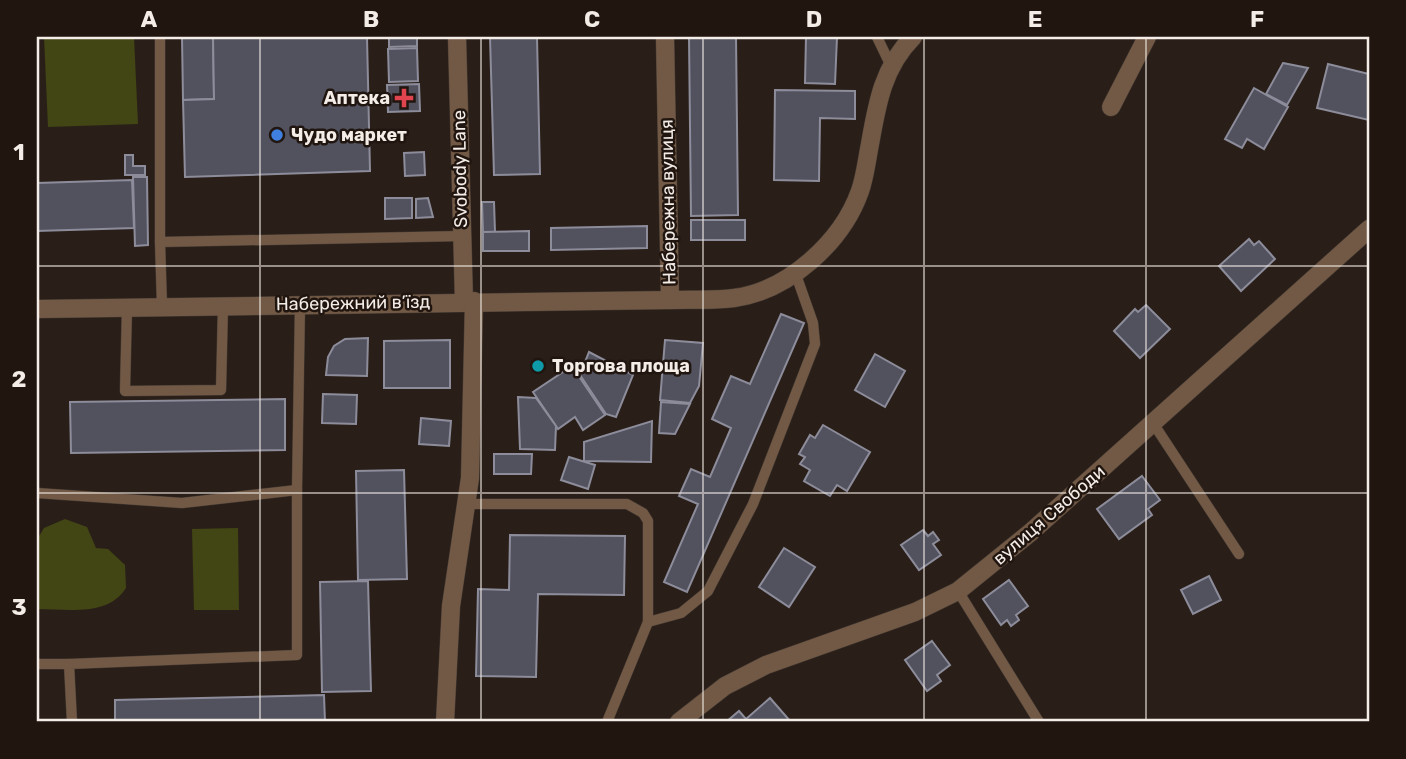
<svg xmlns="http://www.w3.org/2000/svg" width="1406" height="759" font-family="Rubik,sans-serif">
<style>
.green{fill:#414614}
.building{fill:#52525f;stroke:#8c8c9b;stroke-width:2}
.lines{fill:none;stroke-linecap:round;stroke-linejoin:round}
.service-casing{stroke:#463c35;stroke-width:11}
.minor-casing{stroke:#463c35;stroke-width:19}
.service{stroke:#725945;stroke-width:10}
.minor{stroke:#725945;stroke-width:18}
.grid{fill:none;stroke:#f4ece7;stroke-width:2;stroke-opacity:0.55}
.health-dot{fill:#e0444e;stroke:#20150f;stroke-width:2.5}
.shop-dot{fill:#3f7fe0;stroke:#20150f;stroke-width:2.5}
.culture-dot{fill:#0f9aa8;stroke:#20150f;stroke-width:2.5}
.labels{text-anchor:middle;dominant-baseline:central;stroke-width:5;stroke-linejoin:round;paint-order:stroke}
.poi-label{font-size:18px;font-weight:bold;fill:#f4ece7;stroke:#20150f;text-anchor:start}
.street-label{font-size:18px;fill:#f4ece7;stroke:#20150f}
.neatline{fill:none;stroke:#f4ece7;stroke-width:2.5}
.grid-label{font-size:23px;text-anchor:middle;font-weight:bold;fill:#f4ece7}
</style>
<rect width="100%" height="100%" fill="#2a1f18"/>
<g class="green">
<polygon points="44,37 134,37 138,124 48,127"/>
<path d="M65,519L87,527L96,548L108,549L125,565L126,588C108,617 67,609 37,609L38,538L44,528Z"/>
<polygon points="238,528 239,610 194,610 192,529"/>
</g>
<g class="building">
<polygon points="182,37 213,37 214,99 183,100"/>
<polygon points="213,37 367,37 370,171 185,177 183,100 214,99"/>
<polygon points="389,37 417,37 417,46 389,47"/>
<polygon points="490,37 537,37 540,174 494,175"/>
<polygon points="689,37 736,37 738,215 691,216"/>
<polygon points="806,37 837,37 835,84 805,83"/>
<polygon points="417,48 418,81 389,82 388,49"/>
<polygon points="1283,63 1308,68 1287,105 1266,94"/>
<polygon points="1328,64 1369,74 1369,120 1317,108"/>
<polygon points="419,84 420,111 388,112 387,85"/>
<polygon points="1254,88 1288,107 1264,149 1247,139 1242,148 1225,139"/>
<polygon points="775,90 855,91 855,119 820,118 819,181 774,180"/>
<polygon points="424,152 425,175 405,176 404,153"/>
<polygon points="125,155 133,155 133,166 145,166 145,175 125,175"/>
<polygon points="133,177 147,177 148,245 135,246"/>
<polygon points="132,180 134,228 37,231 37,183"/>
<polygon points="385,198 412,198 412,218 385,219"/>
<polygon points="428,198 433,217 416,218 416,199"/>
<polygon points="482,202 494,202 495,232 483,232"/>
<rect x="691" y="220" width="54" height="20"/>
<polygon points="647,226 647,248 551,250 551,228"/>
<polygon points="529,231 529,251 483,251 483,232"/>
<polygon points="1249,239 1254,245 1259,241 1275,259 1241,291 1219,266"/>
<polygon points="1146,305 1170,329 1140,358 1114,331 1135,309 1138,312"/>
<polygon points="781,314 804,323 687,592 664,582 698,504 679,496 691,469 710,477 731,428 712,419 731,376 750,384"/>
<polygon points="368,338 367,376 326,375 328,357 334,346 345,339"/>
<polygon points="450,340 450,388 384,388 384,341"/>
<polygon points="665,340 703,343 699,386 690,403 660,400"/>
<polygon points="589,352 633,375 616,417 606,414 580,375"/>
<polygon points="875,354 905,371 885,407 855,390"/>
<polygon points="572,366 605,415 583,430 575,417 558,429 533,392"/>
<polygon points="323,394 357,395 356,424 322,423"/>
<polygon points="518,397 536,398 556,426 555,450 520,449"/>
<polygon points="285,399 285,450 71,453 70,402"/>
<polygon points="661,402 690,404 675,434 659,433"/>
<polygon points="421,418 451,421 449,446 419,444"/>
<polygon points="652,421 651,462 584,461 584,442"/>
<polygon points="823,425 870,452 847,491 837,485 830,496 804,481 810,470 800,464 805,457 799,454 810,435 815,438"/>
<polygon points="494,454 532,454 531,474 494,474"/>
<polygon points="569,457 595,465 588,489 561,480"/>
<polygon points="404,470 407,579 358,580 356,471"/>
<polygon points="1142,476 1160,500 1148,509 1152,515 1119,539 1097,509"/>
<polygon points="923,530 928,536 933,532 939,540 933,544 941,555 919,570 901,545"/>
<polygon points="510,535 625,536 624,595 538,594 536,677 476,676 478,589 509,590"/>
<polygon points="784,548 815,567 789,607 759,587"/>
<polygon points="1209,576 1221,600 1193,614 1181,590"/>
<polygon points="1009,580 1028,606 1016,615 1019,620 1011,626 1007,620 1001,625 983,599"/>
<polygon points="368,581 371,691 322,692 320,582"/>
<polygon points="932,641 950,665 937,675 941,681 927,691 905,660"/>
<polygon points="324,695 325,722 115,722 115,700"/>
<polygon points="770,698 791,722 726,722 739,711 746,719"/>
</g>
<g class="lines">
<g class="service-casing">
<g id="service">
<polyline points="160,37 160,242 462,236"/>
<polyline points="877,37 891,66"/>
<polyline points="160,242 162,306"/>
<polyline points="127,307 125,391 221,390 223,305"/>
<polyline points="1153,423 1239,554"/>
<polyline points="37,493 182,503 297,490 300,304"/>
<polyline points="466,504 627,504 643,513 648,521 648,622"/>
<polyline points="958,591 1039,722"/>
<polyline points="37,664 69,664"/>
<polyline points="72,722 69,664 297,655 297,490"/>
<polyline points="607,722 648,622 681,613 708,591 753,504 815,344 813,323 795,272"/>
</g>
</g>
<g class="minor-casing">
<g id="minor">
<polyline points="457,37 464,302"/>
<polyline points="665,37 670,300"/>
<polyline points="1111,107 1147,37"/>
<path d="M37,309L670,300C691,299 713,301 734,298C788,291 842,242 860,191C865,177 867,159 870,144C877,104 883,67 913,37"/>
<polyline points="445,722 451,606 470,478 474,301"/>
<polyline points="679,722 725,686 766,665 915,612 958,591 1031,532 1369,229"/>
</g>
</g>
<use href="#service" class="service"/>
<use href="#minor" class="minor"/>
</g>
<path class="grid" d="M260,37V722M481,37V722M703,37V722M924,37V722M1146,37V722M37,266H1369M37,493H1369"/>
<path class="health-dot" d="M400.5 87.5h7v7h7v7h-7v7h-7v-7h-7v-7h7z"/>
<circle class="shop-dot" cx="277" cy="135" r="7"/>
<circle class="culture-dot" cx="538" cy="366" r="7"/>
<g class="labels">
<g class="poi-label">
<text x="390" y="98" text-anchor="end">Аптека</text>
<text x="291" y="135">Чудо маркет</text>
<text x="552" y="366">Торгова площа</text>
</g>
<g class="street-label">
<text transform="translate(460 169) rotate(-91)">Svobody Lane</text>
<text transform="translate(668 202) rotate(-91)">Набережна вулиця</text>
<text transform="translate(353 303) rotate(-1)">Набережний в’їзд</text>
<text transform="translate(1049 515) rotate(-41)">вулиця Свободи</text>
</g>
</g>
<rect width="1406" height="759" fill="none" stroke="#20150f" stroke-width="77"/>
<rect x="38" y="38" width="1330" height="682" class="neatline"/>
<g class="grid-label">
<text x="149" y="27">A</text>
<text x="371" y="27">B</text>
<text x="592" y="27">C</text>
<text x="814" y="27">D</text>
<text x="1035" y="27">E</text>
<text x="1257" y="27">F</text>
<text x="19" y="160">1</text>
<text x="19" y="387">2</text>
<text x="19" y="615">3</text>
</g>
</svg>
